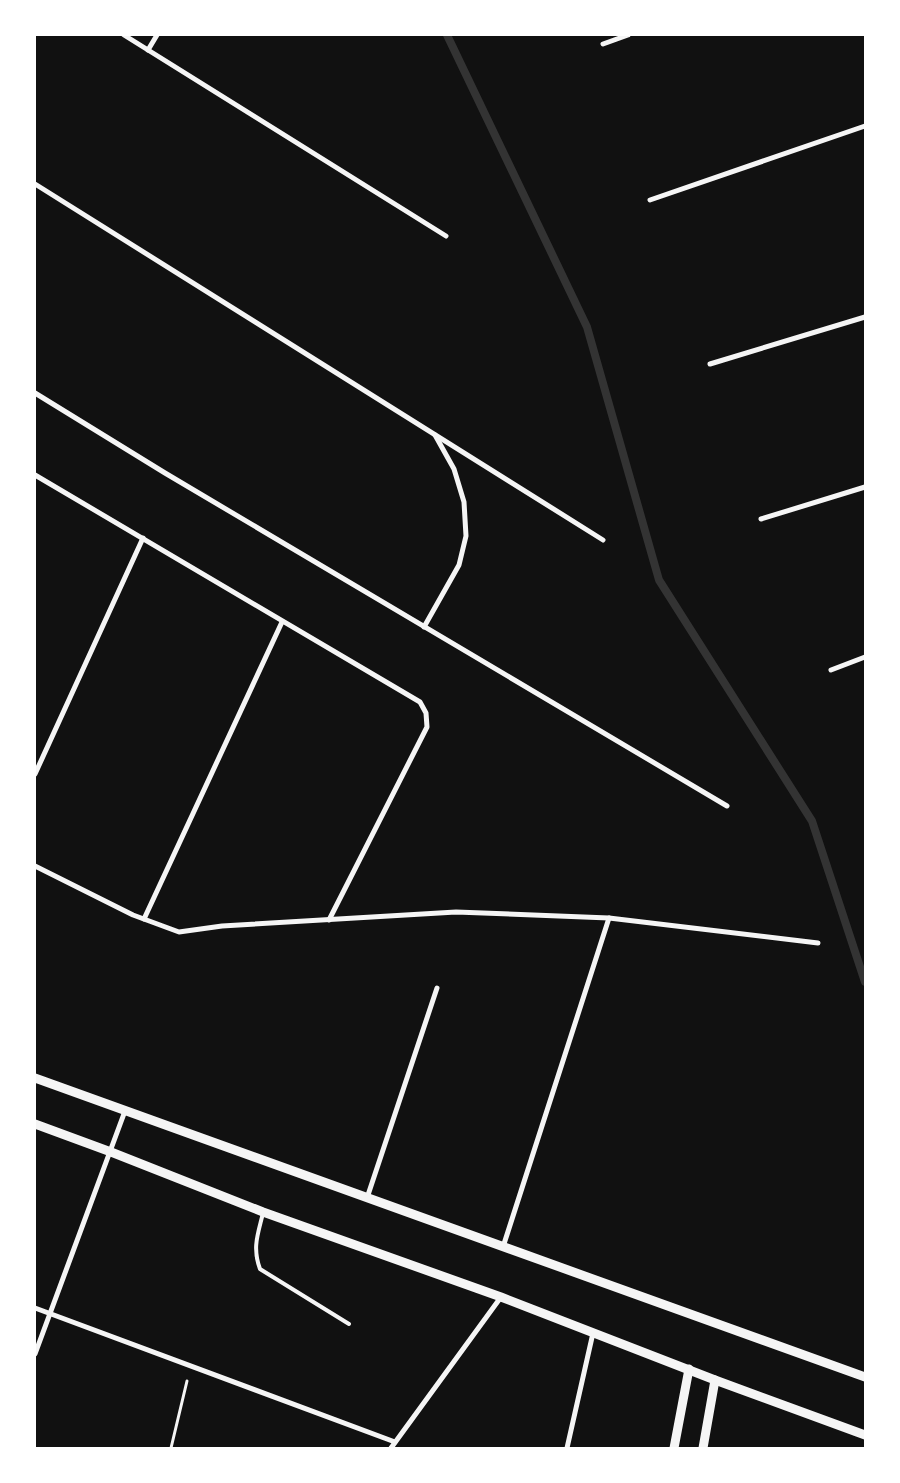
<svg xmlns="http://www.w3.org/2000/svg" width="900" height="1483" font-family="Montserrat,sans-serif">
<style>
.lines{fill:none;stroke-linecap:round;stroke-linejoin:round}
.stream{stroke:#333;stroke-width:8}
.path{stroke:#f5f5f5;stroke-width:3}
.service{stroke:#f5f5f5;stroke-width:4}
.minor{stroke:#f5f5f5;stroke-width:5}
.tertiary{stroke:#f5f5f5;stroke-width:9}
</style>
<rect width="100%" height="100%" fill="#111"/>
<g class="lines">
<polyline class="stream" points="447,35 587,327 659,580 812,821 865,982"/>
<polyline class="path" points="171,1448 187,1381"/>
<path class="service" d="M263,1213C258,1234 252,1247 260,1269L349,1324"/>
<g class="minor">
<polyline points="124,35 446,236"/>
<polyline points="603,44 628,35"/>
<polyline points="148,50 157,35"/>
<polyline points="35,184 603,540"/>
<polyline points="650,200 865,126"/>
<polyline points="710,364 865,317"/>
<polyline points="35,393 165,473 727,806"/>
<polyline points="35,475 420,702 426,713 427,727 329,920"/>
<polyline points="761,519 865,487"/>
<polyline points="424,627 459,565 466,536 464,502 454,469 435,435"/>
<polyline points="831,670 865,657"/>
<polyline points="35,774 143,538"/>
<polyline points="35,866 133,915 179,932 222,926 456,912 609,918 818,943"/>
<polyline points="144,919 282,622"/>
<polyline points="367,1198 437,988"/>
<polyline points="503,1247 609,918"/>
<polyline points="35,1308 395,1442"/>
<polyline points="35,1354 125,1111"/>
<polyline points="391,1448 501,1297"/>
<polyline points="567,1448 593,1333"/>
</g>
<g class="tertiary">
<polyline points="35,1078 865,1377"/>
<polyline points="35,1124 111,1152 263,1212 501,1297 715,1380 865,1435"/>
<polyline points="674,1448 689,1369"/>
<polyline points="703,1448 715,1380"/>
</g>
</g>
<rect width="900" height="1483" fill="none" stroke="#ffffff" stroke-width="72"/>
</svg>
